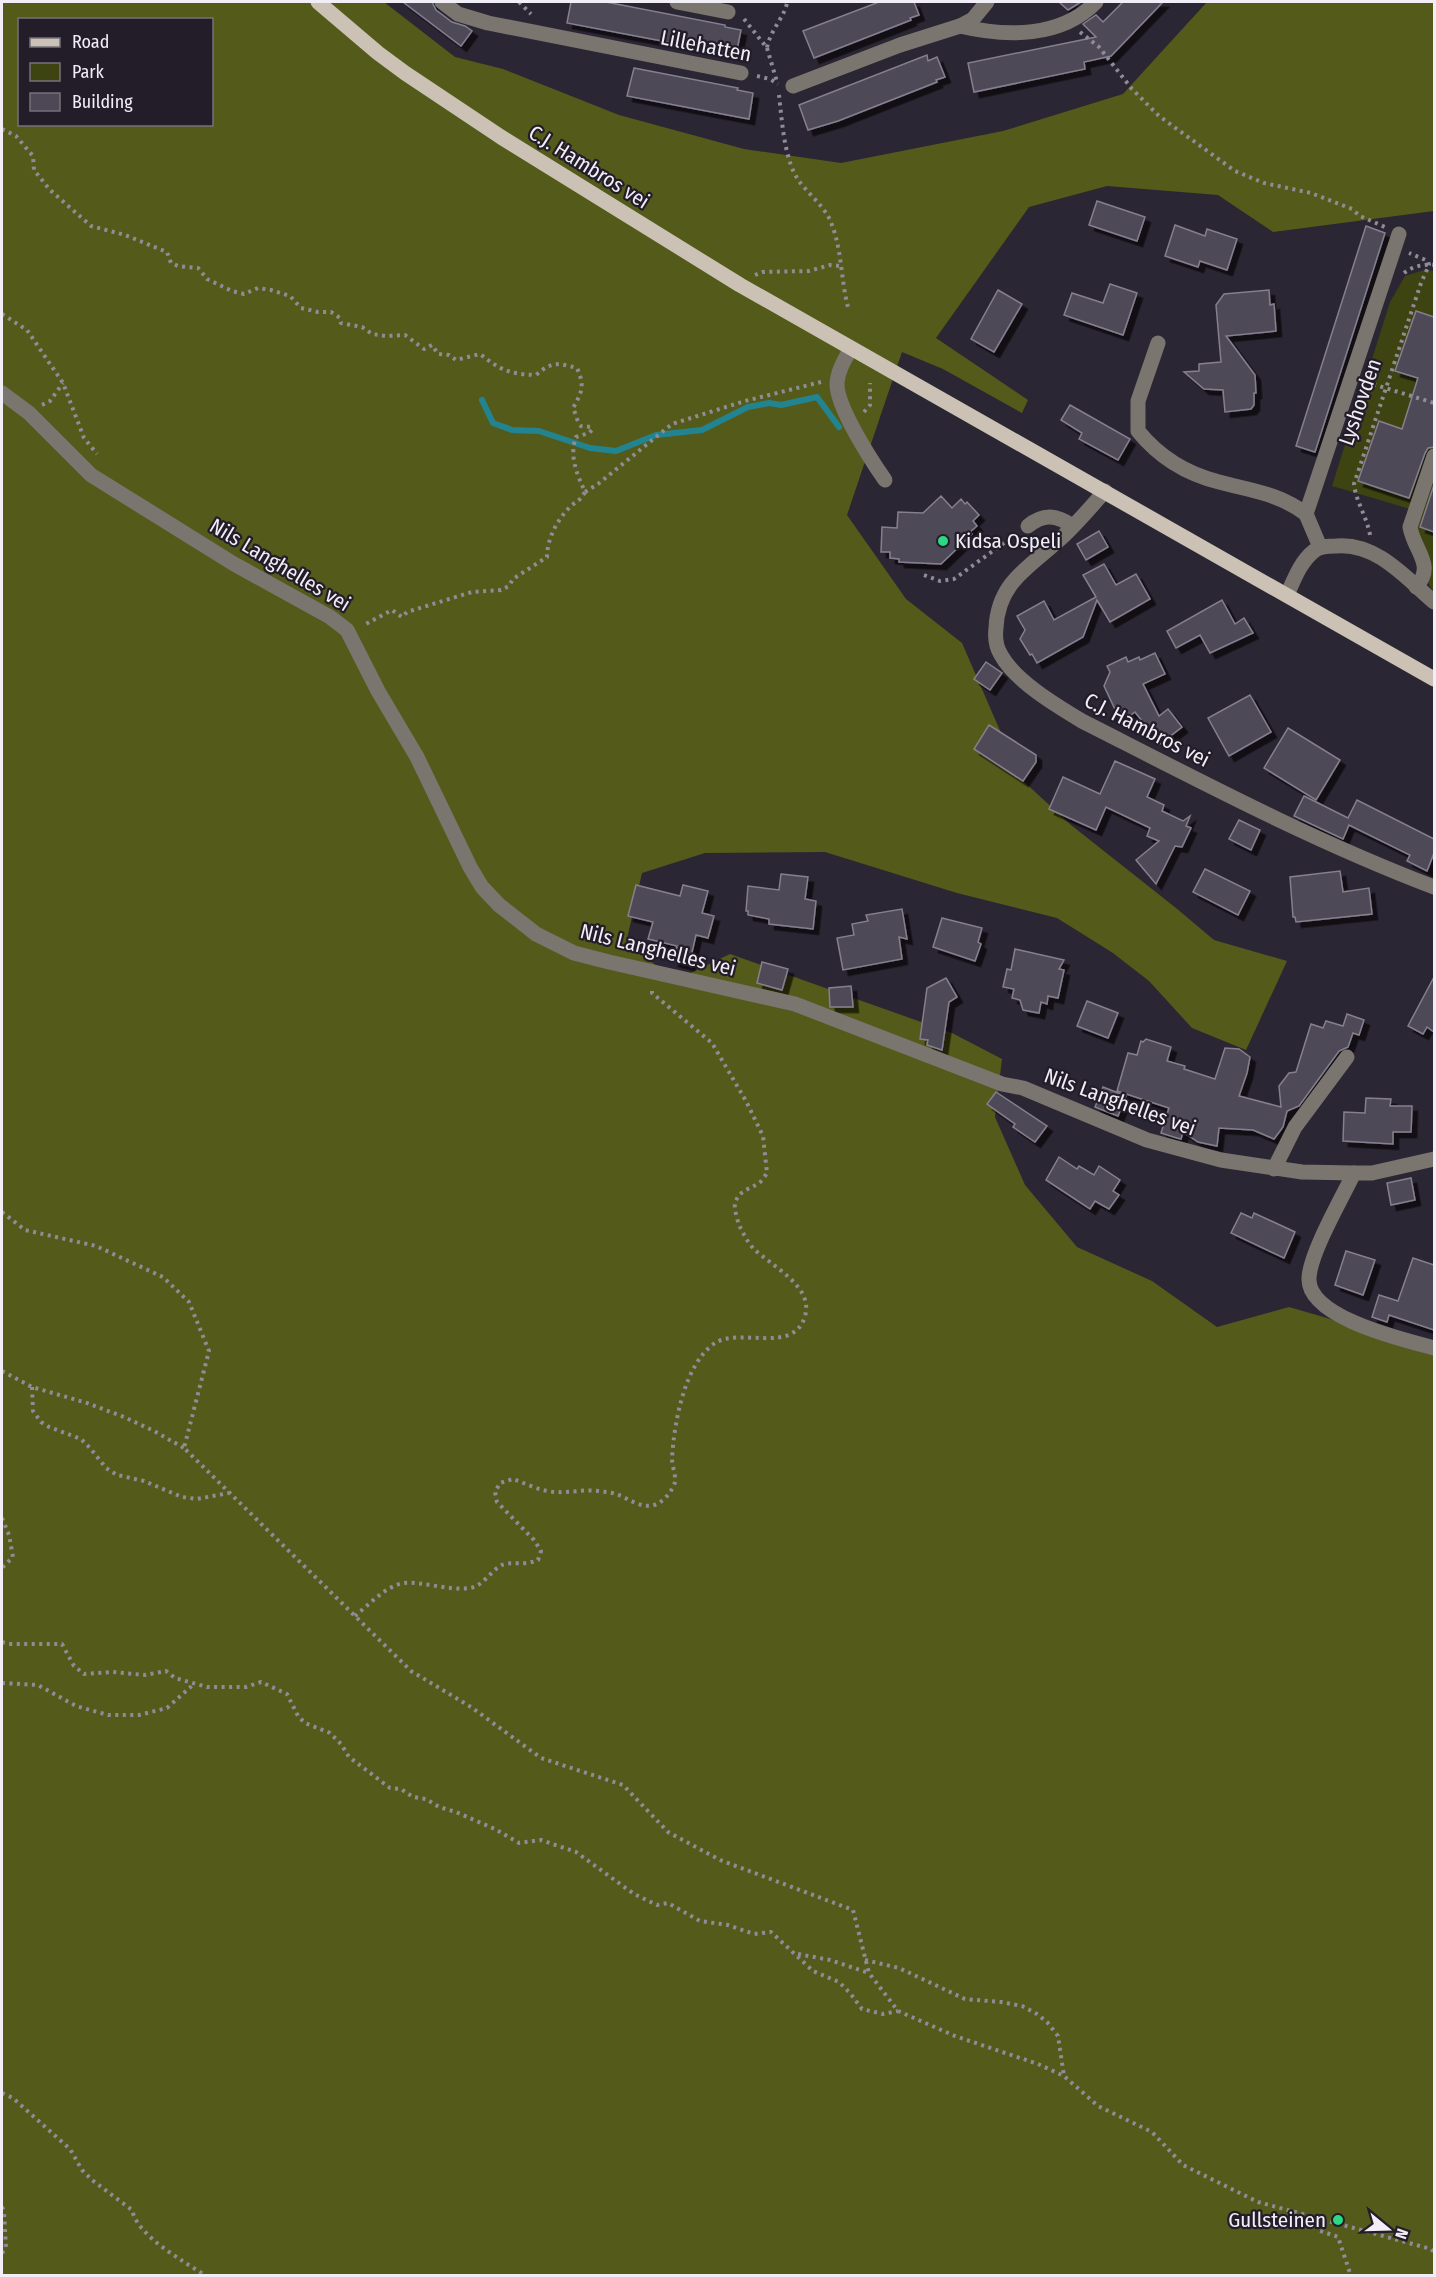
<svg xmlns="http://www.w3.org/2000/svg" width="1436" height="2277" font-family="'Fira Sans Condensed',sans-serif">
<style>
.green{fill:#3d4311}
.forest{fill:#545b1a;fill-rule:evenodd}
.lines{fill:none;stroke-linecap:round;stroke-linejoin:round}
.stream{stroke:#228490;stroke-width:6}
.building{fill:#4e4856;stroke:#857f8f;stroke-width:1.5;filter:url(#shadow)}
.path{stroke:#908c97;stroke-width:4;stroke-dasharray:3 4.5;stroke-linecap:butt}
.minor{stroke:#7a756f;stroke-width:15}
.major{stroke:#cbc2b5;stroke-width:15}
.poi-dot{fill:#2cd884;stroke:#221d29;stroke-width:2}
.labels{text-anchor:middle;dominant-baseline:central;stroke-width:4.5;stroke-linejoin:round;paint-order:stroke}
.street-label{font-size:21px;fill:#f1eef7;stroke:#221d29}
.poi-label{font-size:21px;fill:#f1eef7;stroke:#221d29;text-anchor:start}
</style>
<defs>
<filter id="shadow"><feDropShadow dx="5.5" dy="5.5" stdDeviation="0" flood-color="#0009"/></filter>
</defs>
<rect width="100%" height="100%" fill="#2b2633"/>
<polygon class="green" points="1424,270 1434,271 1434,592 1419,570 1410,509 1332,486 1390,302 1405,276"/>
<path class="forest" d="M2,2H384L455,57L503,69L619,115L744,149L841,163L1003,131L1123,94L1207,2H1434V211L1273,232L1218,195L1107,186L1029,207L936,338L1028,400L1022,413L943,369L902,352L847,515L906,599L962,643L1021,779L1071,825L1176,908L1214,940L1287,961L1246,1050L1192,1028L1149,981L1113,953L1057,918L957,893L825,852L705,853L642,873L626,943L676,980L730,954L952,1033L1002,1059L995,1117L1025,1185L1077,1247L1152,1281L1217,1327L1289,1307L1434,1349V2275L2,2276ZM20,20H212V124H20Z"/>
<g class="lines">
<polyline class="stream" points="482,400 493,423 512,430 539,431 590,448 616,451 656,435 702,430 748,407 769,403 781,405 817,397 839,427"/>
</g>
<g class="building">
<polygon points="403,2 432,2 436,10 452,22 465,26 472,31 461,46"/>
<polygon points="571,2 606,2 725,25 725,27 741,30 736,55 567,23"/>
<polygon points="879,2 914,2 919,15 910,18 911,20 814,58 803,31"/>
<polygon points="1059,2 1081,2 1068,10"/>
<polygon points="1123,2 1163,2 1111,56 1084,62 1085,69 974,92 968,63 1096,37 1083,24 1096,15 1103,22"/>
<polygon points="927,55 928,61 937,57 945,77 936,80 937,82 838,121 808,130 799,105"/>
<polygon points="634,68 738,88 737,90 753,93 749,119 627,96"/>
<polygon points="1097,201 1145,217 1137,241 1089,225"/>
<polygon points="1175,225 1205,236 1207,229 1237,239 1227,270 1200,261 1198,267 1165,256"/>
<polygon points="1366,226 1385,233 1315,452 1296,446"/>
<polygon points="1110,284 1137,293 1123,335 1064,315 1072,293 1103,303"/>
<polygon points="998,290 1022,304 994,352 971,339"/>
<polygon points="1269,290 1270,305 1274,304 1276,331 1226,336 1255,375 1256,393 1254,393 1254,405 1251,409 1225,412 1223,390 1204,389 1184,372 1199,371 1199,364 1221,362 1216,305 1224,294"/>
<polygon points="1416,311 1434,317 1434,447 1428,448 1425,453 1409,498 1358,481 1379,421 1402,429 1418,378 1395,371"/>
<polygon points="1070,405 1130,439 1118,460 1079,439 1082,433 1061,420"/>
<polygon points="1434,485 1434,532 1420,527"/>
<polygon points="941,496 952,508 961,499 965,504 967,502 979,515 973,521 977,526 970,532 972,534 941,564 899,562 899,559 890,558 890,552 881,552 882,527 897,528 898,512 923,513"/>
<polygon points="1099,531 1108,547 1086,560 1077,544"/>
<polygon points="1104,564 1116,585 1136,574 1150,599 1110,622 1097,600 1083,637 1037,663 1032,654 1030,655 1020,639 1025,630 1017,616 1044,601 1054,620 1096,597 1083,575"/>
<polygon points="1222,600 1235,624 1244,618 1253,633 1210,653 1200,635 1176,648 1167,631"/>
<polygon points="1155,653 1165,674 1143,684 1159,716 1168,709 1182,727 1160,744 1135,712 1121,722 1104,686 1110,672 1107,666 1126,657 1128,662 1139,657 1140,660"/>
<polygon points="986,662 1002,673 990,690 974,679"/>
<polygon points="1250,695 1271,732 1229,756 1208,718"/>
<polygon points="989,725 1036,755 1036,762 1023,781 974,749"/>
<polygon points="1288,728 1340,760 1316,800 1264,768"/>
<polygon points="1115,761 1155,779 1147,797 1164,805 1162,811 1183,821 1190,816 1186,826 1191,828 1182,847 1175,846 1156,884 1136,860 1159,841 1147,836 1150,828 1106,807 1096,830 1049,809 1063,777 1100,794"/>
<polygon points="1304,796 1348,818 1357,800 1434,839 1434,853 1427,871 1407,861 1410,855 1349,825 1343,839 1294,816"/>
<polygon points="1239,820 1260,830 1251,850 1229,839"/>
<polygon points="1205,869 1250,891 1238,915 1193,892"/>
<polygon points="1340,871 1343,892 1369,888 1372,914 1296,922 1295,917 1293,917 1290,877"/>
<polygon points="781,874 808,877 805,899 816,901 813,929 769,924 769,919 748,915 748,911 746,911 748,886 779,890"/>
<polygon points="636,885 680,896 683,885 708,891 702,913 714,916 708,938 696,935 689,965 673,961 677,946 648,939 653,922 628,916"/>
<polygon points="902,909 907,939 899,937 902,959 843,970 837,938 854,935 852,924 868,921 866,915"/>
<polygon points="942,918 982,928 978,942 981,944 975,961 933,947"/>
<polygon points="1015,949 1064,960 1059,969 1064,970 1058,998 1048,996 1047,1004 1041,1002 1039,1013 1023,1010 1020,1000 1012,998 1014,989 1003,987 1007,969 1011,970"/>
<polygon points="762,962 788,969 782,990 757,983"/>
<polygon points="1434,977 1434,1032 1427,1027 1423,1034 1408,1026"/>
<polygon points="946,978 957,997 949,1002 942,1050 927,1045 928,1040 920,1039 927,988"/>
<polygon points="851,986 853,1007 830,1007 829,988"/>
<polygon points="1087,1001 1118,1013 1108,1038 1077,1026"/>
<polygon points="1347,1014 1364,1020 1359,1035 1353,1033 1348,1047 1339,1051 1299,1106 1287,1111 1283,1127 1274,1139 1253,1130 1219,1128 1217,1146 1198,1142 1183,1132 1181,1139 1177,1138 1161,1133 1169,1108 1117,1091 1128,1053 1137,1055 1141,1041 1143,1042 1146,1039 1171,1047 1167,1061 1185,1066 1184,1069 1215,1079 1225,1048 1239,1049 1250,1057 1247,1073 1239,1096 1281,1107 1279,1086 1289,1073 1296,1072 1311,1024 1323,1028 1326,1021 1343,1026"/>
<polygon points="1103,1087 1126,1096 1118,1116 1095,1107"/>
<polygon points="996,1092 1047,1126 1035,1142 1013,1127 1015,1124 987,1104"/>
<polygon points="1366,1098 1391,1099 1390,1106 1412,1106 1411,1132 1393,1132 1393,1144 1343,1141 1344,1112 1365,1113"/>
<polygon points="1059,1157 1077,1169 1079,1166 1094,1175 1099,1166 1120,1180 1113,1191 1119,1195 1109,1209 1095,1201 1090,1209 1046,1180"/>
<polygon points="1411,1178 1415,1200 1391,1205 1387,1183"/>
<polygon points="1241,1213 1252,1218 1254,1213 1295,1232 1284,1258 1231,1233"/>
<polygon points="1346,1251 1375,1260 1363,1295 1335,1285"/>
<polygon points="1413,1258 1434,1265 1434,1330 1389,1315 1387,1322 1372,1317 1379,1295 1398,1301"/>
</g>
<g class="lines">
<g class="path">
<polyline points="519,2 531,14"/>
<path d="M744,19L767,48C770,30 786,15 787,2"/>
<polyline points="1080,32 1099,47 1132,89 1159,116 1235,171 1264,183 1311,193 1352,209 1360,216 1385,227"/>
<polyline points="767,48 777,82"/>
<polyline points="757,76 770,79 778,84"/>
<path d="M779,95C782,120 784,160 799,181C810,196 826,207 832,225C842,251 841,281 848,307"/>
<path d="M2,129L16,136L33,156L34,170L50,190L91,226L125,235L167,252L171,263L178,266L198,268L207,279L232,291L244,294L258,288L271,290L290,296L301,308L318,312H331L340,318L341,323L362,327L372,334L386,336L405,335L424,349L432,345L438,354L449,355L456,360L480,354C501,370 508,374 536,375C552,361 558,363 577,368C585,386 582,392 573,408C576,414 577,422 581,426L591,427L592,430L589,433L576,437C569,456 577,474 585,492C579,503 575,501 568,509C556,522 547,540 547,557L513,579L509,586L501,590L472,592L407,612L402,617L392,610L364,625"/>
<path d="M1404,273C1413,266 1424,264 1434,265"/>
<polyline points="755,275 762,272 809,271 830,265 840,266"/>
<polyline points="2,314 27,330 63,383 84,438 97,454"/>
<polyline points="1366,382 1434,403"/>
<polyline points="42,405 50,401 63,383"/>
<polyline points="864,412 870,405 870,383"/>
<polyline points="585,492 598,484 672,424 745,401 821,382"/>
<path d="M1370,535C1367,517 1356,502 1354,484L1421,283L1429,265L1428,261L1409,253"/>
<polyline points="924,575 940,581 954,579 1015,535"/>
<polyline points="2,1212 25,1230 96,1246 163,1277 189,1302 209,1351 184,1448 411,1671 471,1707 541,1758 623,1785 668,1832 720,1860 853,1910 869,1973 898,2011 955,2036 1038,2064 1064,2076 1098,2106 1152,2132 1183,2165 1258,2202 1431,2249 1434,2252"/>
<polyline points="2,1371 32,1387 87,1403 124,1417 154,1431 184,1448"/>
<polyline points="32,1387 33,1411 41,1422 49,1427 81,1439 90,1448 106,1468 117,1475 144,1481 182,1497 197,1499 229,1493"/>
<polyline points="2,1518 9,1535 13,1557 2,1568"/>
<path d="M355,1616C369,1605 385,1586 404,1583C422,1581 448,1591 469,1588C483,1587 490,1571 502,1565C510,1561 524,1566 538,1560L541,1551L534,1540L497,1502L495,1492L500,1483L513,1479C527,1484 542,1492 557,1492C570,1493 584,1489 598,1491C604,1492 610,1492 616,1494C628,1498 641,1509 654,1505C663,1503 673,1490 675,1482C676,1475 672,1466 672,1459C674,1424 684,1364 715,1343C740,1327 794,1355 805,1316C814,1286 771,1266 753,1248C747,1241 743,1233 739,1225C737,1218 734,1209 735,1203C739,1190 750,1189 759,1183C762,1181 765,1176 767,1173L763,1136L746,1101L712,1043L652,993V989"/>
<polyline points="2,1642 9,1644 62,1644 74,1666 84,1674 113,1672 145,1675 166,1671 175,1678 207,1687 246,1687 261,1682 287,1694 298,1716 305,1723 330,1733 341,1744 349,1757 390,1788 401,1789 413,1797 426,1799 439,1807 456,1812 495,1829 519,1843 541,1840 576,1852 634,1894 657,1905 668,1903 700,1921 728,1925 754,1934 771,1932 813,1971 839,1982 850,1993 862,2009 883,2014 898,2011"/>
<polyline points="2,1683 38,1685 76,1706 108,1715 139,1715 167,1708 194,1684"/>
<polyline points="798,1954 830,1960 869,1973"/>
<polyline points="865,1960 899,1968 965,1999 1001,2002 1022,2006 1037,2014 1047,2022 1058,2036 1064,2076"/>
<path d="M2,2093L13,2098L70,2149L82,2170L92,2180L132,2210C138,2237 184,2261 206,2276"/>
<polyline points="2,2207 4,2211 6,2248 2,2253"/>
<polyline points="1314,2218 1318,2230 1338,2237 1351,2276"/>
</g>
<g class="minor">
<polyline points="442,2 458,14 488,23 741,73"/>
<polyline points="677,2 728,12"/>
<path d="M960,26C1006,37 1061,38 1096,2"/>
<polyline points="793,86 900,45 960,26 973,19 987,2"/>
<path d="M1158,343L1138,401V431C1159,457 1187,474 1219,482C1252,491 1278,493 1306,514"/>
<path d="M851,348C845,359 838,370 837,383C836,406 871,460 885,480"/>
<polyline points="2,393 29,413 91,475 234,564 330,617 347,630 378,691 417,757 470,867 482,887 499,905 536,934 574,953 609,962 795,1004 1002,1084 1023,1088 1147,1140 1221,1160 1302,1172 1354,1173 1372,1173 1434,1159"/>
<path d="M1105,491C1090,508 1075,526 1058,541C1028,568 998,583 996,628C995,636 996,647 1001,655C1015,681 1057,706 1082,721C1198,780 1313,841 1434,887"/>
<path d="M1028,526C1044,513 1056,515 1073,526"/>
<polyline points="1320,547 1306,514 1399,234"/>
<path d="M1416,587C1436,565 1414,551 1410,527L1434,456"/>
<path d="M1287,595C1294,580 1300,562 1314,551C1320,546 1328,546 1336,546C1376,542 1406,578 1434,602"/>
<polyline points="1274,1169 1295,1127 1347,1057"/>
<path d="M1354,1173C1342,1198 1310,1253 1309,1278C1307,1318 1405,1340 1434,1348"/>
</g>
<polyline class="major" points="318,2 378,53 405,73 501,137 740,285 1434,679"/>
</g>
<g class="poi-dot">
<circle cx="943" cy="541" r="6"/>
<circle cx="1338" cy="2220" r="6"/>
</g>
<g class="labels">
<g class="street-label">
<text transform="translate(706 46) rotate(11)">Lillehatten</text>
<text transform="translate(589 167) rotate(32)">C.J. Hambros vei</text>
<text transform="translate(1360 402) rotate(-71)">Lyshovden</text>
<text transform="translate(280 565) rotate(31)">Nils Langhelles vei</text>
<text transform="translate(1147 730) rotate(27)">C.J. Hambros vei</text>
<text transform="translate(658 950) rotate(14)">Nils Langhelles vei</text>
<text transform="translate(1120 1102) rotate(20)">Nils Langhelles vei</text>
</g>
<g class="poi-label">
<text x="955" y="541">Kidsa Ospeli</text>
<text x="1326" y="2220" text-anchor="end">Gullsteinen</text>
</g>
</g>
<rect width="1436" height="2277" fill="none" stroke="#f1eef7" stroke-width="6"/>
<rect x="18" y="18" width="195" height="108" fill="#221d29" stroke="#75717b" stroke-width="1.5"/>
<rect x="30" y="38" width="30" height="9" fill="#cbc2b5" stroke="#75717b" stroke-width="1.5"/>
<text x="72" y="48" font-size="18" fill="#f1eef7">Road</text>
<rect x="30" y="63" width="30" height="18" fill="#3d4311" stroke="#75717b" stroke-width="1.5"/>
<text x="72" y="78" font-size="18" fill="#f1eef7">Park</text>
<rect x="30" y="93" width="30" height="18" fill="#4e4856" stroke="#75717b" stroke-width="1.5"/>
<text x="72" y="108" font-size="18" fill="#f1eef7">Building</text>
<g transform="translate(1388 2229) rotate(109)" stroke="#221d29" stroke-width="4.5" paint-order="stroke">
<path d="M0-4.5L10 22L0 15L-10 22Z" fill="#f1eef7"/>
<text y="-9" font-size="16" font-weight="bold" text-anchor="middle" fill="#f1eef7">N</text>
</g>
</svg>
